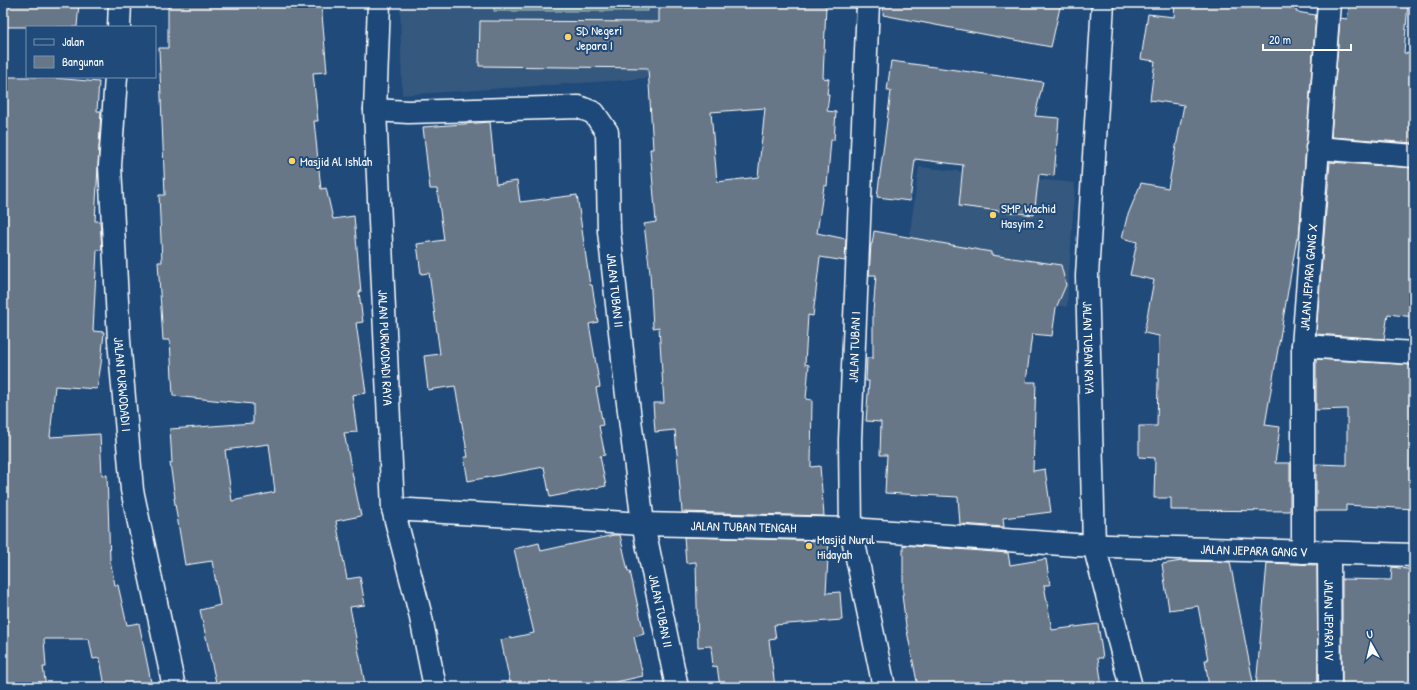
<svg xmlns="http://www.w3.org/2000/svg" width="1417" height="690" font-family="'Patrick Hand',sans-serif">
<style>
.built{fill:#35587e}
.green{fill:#5c8287;stroke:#aec0c3}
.building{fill:#687788;stroke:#fff;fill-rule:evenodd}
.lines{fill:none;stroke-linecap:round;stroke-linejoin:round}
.minor-casing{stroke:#fff;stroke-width:25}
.minor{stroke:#1f4a7a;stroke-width:22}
.poi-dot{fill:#ffd166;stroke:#1f4a7a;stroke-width:1.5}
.labels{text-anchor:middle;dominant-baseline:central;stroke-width:4;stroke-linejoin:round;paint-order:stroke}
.poi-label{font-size:13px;fill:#fff;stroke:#1f4a7a;text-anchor:start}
.street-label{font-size:13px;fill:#fff;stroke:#1f4a7a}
</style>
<rect width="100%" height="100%" fill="#1f4a7a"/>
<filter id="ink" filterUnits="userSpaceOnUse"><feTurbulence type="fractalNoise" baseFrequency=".025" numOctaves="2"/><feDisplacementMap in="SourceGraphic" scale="8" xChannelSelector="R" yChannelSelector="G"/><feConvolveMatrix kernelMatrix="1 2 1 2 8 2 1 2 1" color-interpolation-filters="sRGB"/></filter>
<g filter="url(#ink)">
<g class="built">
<polygon points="400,3 734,3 735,70 624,80 402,95"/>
<polygon points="919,167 1075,183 1067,307 1027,300 908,246"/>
</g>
<rect class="green" x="494" y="3" width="154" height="8"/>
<g class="building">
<polygon points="3,3 79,3 77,27 3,27"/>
<path d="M168,3H321L327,72L313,73L318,121H314L321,189L326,188L333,219L354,216L361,292H359L363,322L356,323L366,393L352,395L357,432L344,433L361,516L336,521L347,579L360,577L365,605L350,607L365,684L351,687H217L200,610L220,605L212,561L185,565L174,498H175L170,463H172L170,429L253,423V404L173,396L170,340H163L158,262H162L159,195H165L159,48H168ZM269,444L275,492L232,501L225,450Z"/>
<path d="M659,3L826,5L823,78L829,79L827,94H829L827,111L836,112L834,140H831L827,186H824L817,233L846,239L845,261L820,257L813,316L808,315L805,364L809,365L806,399L812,400L811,467L820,466L824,516L682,512L675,430L655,432L653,403H664L659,327L653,328L650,273L644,224L656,222L650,149H653L648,68L479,66L480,21L659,22ZM765,108L758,177L717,182L711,112Z"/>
<polygon points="884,3 1061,3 1051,47 883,15"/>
<polygon points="1175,3 1297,3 1296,12 1316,15 1299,238 1297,238 1265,425 1280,427 1275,463 1290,463 1290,511 1171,510 1171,498 1154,498 1155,458 1139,457 1139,426 1157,426 1159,336 1144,333 1154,280 1130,275 1137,242 1122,238 1127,217 1141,183 1168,188 1184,105 1150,100 1155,61 1141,59 1148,14 1174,17"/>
<polygon points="1350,3 1408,3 1404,53 1414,54 1414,143 1331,137 1340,18 1347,19"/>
<polygon points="891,61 1043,82 1035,116 1059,118 1054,176 1039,174 1034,215 959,206 963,165 915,159 910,201 877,197 891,91 887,91"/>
<polygon points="3,77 43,77 99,82 97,111 101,111 95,221 100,221 102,250 97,250 93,331 104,332 101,364 97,389 55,386 50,437 100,434 102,475 107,475 110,560 115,585 118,585 127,625 139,623 151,682 125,687 105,687 100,658 93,659 89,639 44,639 46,667 43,667 46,687 7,687 5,669 3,669"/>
<polygon points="490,122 496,184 517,181 520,202 577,195 590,285 592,285 598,322 589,324 600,387 596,388 603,425 599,426 605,455 600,456 606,486 550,497 544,467 468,481 464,457 468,457 455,386 428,390 424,356 440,354 429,273 421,274 417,244 444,240 437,189 430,189 423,127"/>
<polygon points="1330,162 1414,168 1414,317 1388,314 1384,339 1316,334"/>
<polygon points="874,231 991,252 991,255 1061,265 1066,285 1056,308 1052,336 1032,334 1026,382 1036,382 1033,471 1045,469 1051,512 1003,518 1004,527 960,524 958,497 885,493 887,455 880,455 881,422 866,421 869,381 866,381 867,358 873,358 873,312 876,275 869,275 871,244 872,244"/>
<polygon points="1316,359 1414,365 1414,509 1346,505 1346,511 1316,511 1316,464 1347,465 1347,409 1316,410"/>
<polygon points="614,535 620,535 628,571 630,571 644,634 634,637 643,676 594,687 511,687 501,640 534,633 514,549 539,543 541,551"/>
<polygon points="684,537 829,541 826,593 840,592 842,620 774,625 776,639 769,640 775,687 720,687 717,666 713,667 711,646 698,647 696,562 686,563"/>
<polygon points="903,545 1008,553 1010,565 1046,559 1050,585 1044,585 1052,630 1098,624 1103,658 1098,658 1102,687 918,687 906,626 902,595 903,595"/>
<polygon points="1182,561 1230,562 1254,687 1209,687 1205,660 1208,660 1198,606 1169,610 1162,564"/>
<polygon points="1267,563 1317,565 1318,687 1256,687"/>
<polygon points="1392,567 1414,570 1414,687 1342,687 1342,579 1391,580"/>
</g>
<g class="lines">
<g class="minor-casing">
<g id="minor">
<path id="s1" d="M379,3L375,110L393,509L420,613L435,687"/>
<polyline points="868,3 850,440 851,529 884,687"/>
<path id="s2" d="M1103,3L1087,276L1094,545L1131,687"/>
<polyline points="119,27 120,3"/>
<path id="s3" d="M116,77L110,166L119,340L132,490L174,687"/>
<path id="s4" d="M375,110L408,112L579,107L594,113L607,132L609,231L626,387L643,524L677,687"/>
<polyline points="1317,148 1414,156"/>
<polyline points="1303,346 1414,353"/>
<path id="s5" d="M393,509L643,524L851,529L1076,545L1414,555"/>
<path id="s6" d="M1303,552V346L1329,3"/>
<path id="s7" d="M1329,553L1330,687"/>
</g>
</g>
<use href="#minor" class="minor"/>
</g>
</g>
<g class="poi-dot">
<circle cx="568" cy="37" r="4"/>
<circle cx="292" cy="161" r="4"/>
<circle cx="993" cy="215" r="4"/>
<circle cx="809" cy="546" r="4"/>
</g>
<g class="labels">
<g class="poi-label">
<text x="576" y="30">SD Negeri<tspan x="576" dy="15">Jepara I</tspan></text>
<text x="300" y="161">Masjid Al Ishlah</text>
<text x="1001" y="208">SMP Wachid<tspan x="1001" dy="15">Hasyim 2</tspan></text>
<text x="817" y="539">Masjid Nurul<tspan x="817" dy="15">Hidayah</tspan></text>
</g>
<g class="street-label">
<text stroke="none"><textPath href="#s6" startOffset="275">JALAN JEPARA GANG X</textPath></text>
<text stroke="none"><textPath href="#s4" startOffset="402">JALAN TUBAN II</textPath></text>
<text stroke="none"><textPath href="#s1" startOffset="345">JALAN PURWODADI RAYA</textPath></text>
<text transform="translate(854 347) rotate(-88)">JALAN TUBAN I</text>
<text stroke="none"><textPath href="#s2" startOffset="345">JALAN TUBAN RAYA</textPath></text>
<text stroke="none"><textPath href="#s3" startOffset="308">JALAN PURWODADI I</textPath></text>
<text stroke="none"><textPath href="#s5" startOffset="351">JALAN TUBAN TENGAH</textPath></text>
<text stroke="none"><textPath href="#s5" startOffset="862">JALAN JEPARA GANG V</textPath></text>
<text stroke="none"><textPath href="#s4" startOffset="726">JALAN TUBAN II</textPath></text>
<text stroke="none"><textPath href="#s7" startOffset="67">JALAN JEPARA IV</textPath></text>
</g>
</g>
<rect width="1417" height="690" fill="none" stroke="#1f4a7a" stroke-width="16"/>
<rect x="8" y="8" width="1401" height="674" fill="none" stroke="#fff" stroke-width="1.5" filter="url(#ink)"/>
<rect x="26" y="26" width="130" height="52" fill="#1f4a7a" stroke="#7992af"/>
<rect x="34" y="39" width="20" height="6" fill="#1f4a7a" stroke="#7992af"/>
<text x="62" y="46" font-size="12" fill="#ffffff">Jalan</text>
<rect x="34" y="56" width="20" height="12" fill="#687788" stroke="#7992af"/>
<text x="62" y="66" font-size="12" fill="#ffffff">Bangunan</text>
<g transform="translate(1371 644) rotate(352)" stroke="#1f4a7a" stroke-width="3" paint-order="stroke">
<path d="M0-3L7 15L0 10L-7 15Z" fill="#ffffff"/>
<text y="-6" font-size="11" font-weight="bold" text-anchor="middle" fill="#ffffff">U</text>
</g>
<path d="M1263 44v6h88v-6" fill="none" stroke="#ffffff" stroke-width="2"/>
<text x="1269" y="44" font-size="12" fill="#ffffff" stroke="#1f4a7a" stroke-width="3" paint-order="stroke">20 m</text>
</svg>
